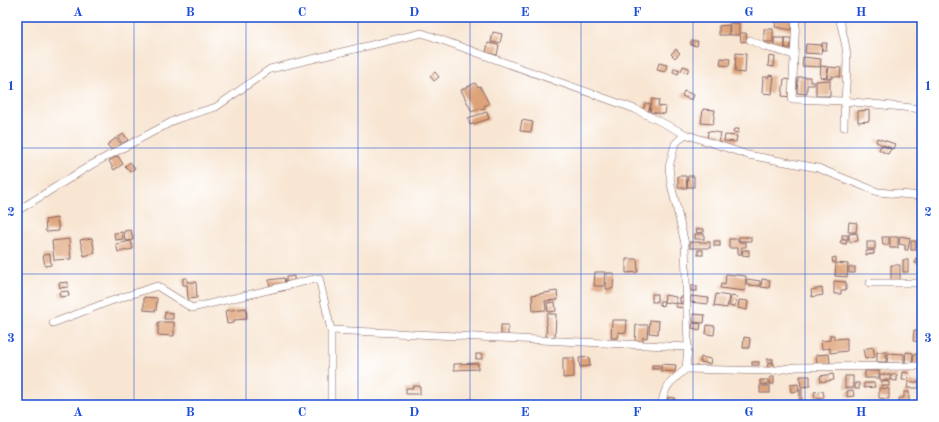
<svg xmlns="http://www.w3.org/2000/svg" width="939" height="422" font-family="'Old Standard TT',serif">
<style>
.building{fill:#dea378}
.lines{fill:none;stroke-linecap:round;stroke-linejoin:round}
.minor-casing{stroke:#876566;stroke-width:8}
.minor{stroke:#fff;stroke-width:7}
.grid{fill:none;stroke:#1d4ed8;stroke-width:1;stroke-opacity:0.55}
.neatline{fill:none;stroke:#1d4ed8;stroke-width:1.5}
.grid-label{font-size:13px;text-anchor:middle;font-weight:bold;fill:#1d4ed8}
</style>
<rect width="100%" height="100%" fill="#fff"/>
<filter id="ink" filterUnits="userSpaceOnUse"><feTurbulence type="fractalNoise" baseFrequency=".025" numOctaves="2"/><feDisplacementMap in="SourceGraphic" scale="8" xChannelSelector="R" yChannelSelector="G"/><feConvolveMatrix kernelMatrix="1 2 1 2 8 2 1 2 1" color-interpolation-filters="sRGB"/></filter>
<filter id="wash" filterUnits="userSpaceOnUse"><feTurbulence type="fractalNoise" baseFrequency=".012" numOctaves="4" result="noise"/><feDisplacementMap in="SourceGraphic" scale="16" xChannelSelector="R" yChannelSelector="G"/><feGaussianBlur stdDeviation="0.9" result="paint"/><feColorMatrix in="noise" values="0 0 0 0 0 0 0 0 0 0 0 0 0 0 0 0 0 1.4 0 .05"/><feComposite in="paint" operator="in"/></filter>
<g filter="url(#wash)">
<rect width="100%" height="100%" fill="#f8e6d3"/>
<g id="blocks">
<g class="building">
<polygon points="774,17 794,20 792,30 775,27 776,22 773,22"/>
<rect x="730" y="23" width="9" height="12"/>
<polygon points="729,25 729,35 719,35 719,26"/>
<rect x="764" y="29" width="9" height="13"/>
<polygon points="493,32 502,34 500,43 491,42"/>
<polygon points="740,33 746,33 747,41 741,42"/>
<rect x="774" y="38" width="11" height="11"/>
<rect x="785" y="38" width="6" height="10"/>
<polygon points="691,41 698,41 697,46 691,45"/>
<polygon points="488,43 499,45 497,55 486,53"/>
<polygon points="822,43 827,43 826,50 822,50"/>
<polygon points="806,44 822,45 821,54 805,53"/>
<polygon points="676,49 680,53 675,58 671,54"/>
<polygon points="736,53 746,54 745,73 735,72"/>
<polygon points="769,56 775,57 774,67 768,66"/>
<polygon points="803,57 821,59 820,67 802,66"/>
<polygon points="721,58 730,59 729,66 720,65"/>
<polygon points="659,63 667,65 665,72 657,70"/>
<polygon points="683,66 689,68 687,73 681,71"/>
<polygon points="821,66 828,67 826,78 820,77"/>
<polygon points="829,67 841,68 840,77 832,76 832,79 827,78"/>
<polygon points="674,68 680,70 678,74 673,72"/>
<polygon points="435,72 439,77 434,81 430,76"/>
<polygon points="769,75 774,76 772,94 762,93 763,77 769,77"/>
<polygon points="798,77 810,77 810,82 814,82 814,85 807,85 807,94 797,93"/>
<polygon points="784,79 793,80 791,97 782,96"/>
<polygon points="830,80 830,96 816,96 816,81"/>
<polygon points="475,83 478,87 480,86 489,104 484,106 485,108 481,110 480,108 472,112 461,90"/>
<polygon points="684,91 694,95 692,100 682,96"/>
<polygon points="652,99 659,100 658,106 666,107 665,114 650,112"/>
<polygon points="645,103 651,104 648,112 643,111"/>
<polygon points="703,109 715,110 713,124 701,123"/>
<polygon points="869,110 869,121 858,122 858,111"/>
<polygon points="487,112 489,119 470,125 468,118"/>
<polygon points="522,120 533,122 531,132 520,131"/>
<polygon points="734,129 739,129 738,133 733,132"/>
<polygon points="708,131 721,133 719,142 707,141"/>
<polygon points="124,134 128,140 122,143 118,137"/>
<polygon points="725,135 737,136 736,142 724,141"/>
<polygon points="116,138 121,144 113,151 107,145"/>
<polygon points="877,138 895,144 893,149 876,142"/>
<polygon points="881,145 891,149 888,154 879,150"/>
<polygon points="118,156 123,164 114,170 109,161"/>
<polygon points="130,162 135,168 130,172 125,166"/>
<polygon points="678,176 686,176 687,188 678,188"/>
<polygon points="688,176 694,176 694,187 687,187"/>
<polygon points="57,218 59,231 46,232 45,220"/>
<polygon points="849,222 857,223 856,232 848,232"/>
<polygon points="696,229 704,229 704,232 697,233"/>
<polygon points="131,230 133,240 125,241 124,231"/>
<polygon points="122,232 123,239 115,240 114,233"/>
<polygon points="857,233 858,241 849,242 849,234"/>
<rect x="695" y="234" width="9" height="5"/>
<rect x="842" y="235" width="6" height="4"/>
<polygon points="900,236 910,238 908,250 905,250 905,245 899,244"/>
<rect x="739" y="237" width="12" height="4"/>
<polygon points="882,237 889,237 889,245 883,245"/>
<rect x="890" y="237" width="8" height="11"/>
<polygon points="92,238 95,253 84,256 80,240"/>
<polygon points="69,239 71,259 54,260 52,241"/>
<polygon points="729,239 738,239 738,242 746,242 746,247 742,247 741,254 738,254 738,248 729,248"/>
<polygon points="841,240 847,240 846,244 840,243"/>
<polygon points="131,241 133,249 118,252 116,244"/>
<rect x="714" y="241" width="6" height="5"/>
<rect x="911" y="241" width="5" height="9"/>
<polygon points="922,241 922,248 917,248 917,242"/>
<rect x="690" y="242" width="20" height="6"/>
<rect x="867" y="242" width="8" height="7"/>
<rect x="698" y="250" width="5" height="5"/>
<polygon points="743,250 749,250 749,256 742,255"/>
<polygon points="874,250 874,254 866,255 866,251"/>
<polygon points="50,254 51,265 45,266 43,255"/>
<polygon points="836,257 836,262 833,263 832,258"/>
<polygon points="916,258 922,259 922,264 915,263"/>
<polygon points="626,259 637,259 638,272 626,273"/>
<rect x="903" y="260" width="5" height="12"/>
<polygon points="836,263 848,264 847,277 835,276"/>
<polygon points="891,265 900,265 900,282 891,281"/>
<rect x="849" y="267" width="6" height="6"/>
<polygon points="595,272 605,272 604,286 594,286"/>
<polygon points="607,273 614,273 613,289 606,289"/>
<polygon points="726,274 746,276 745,291 720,288 721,284 725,285"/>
<polygon points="294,276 294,281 286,282 286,277"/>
<polygon points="183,278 187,278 187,282 196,282 197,298 188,299 187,285 183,285"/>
<polygon points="284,278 286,290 270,293 269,280"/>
<polygon points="747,279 760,281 760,286 747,285"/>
<polygon points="762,279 770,280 769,288 761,287"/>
<polygon points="834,281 846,282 846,290 841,290 841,294 834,294"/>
<polygon points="68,282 68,287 60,288 59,283"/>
<rect x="691" y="286" width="6" height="5"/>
<polygon points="822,288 823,295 812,297 811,290"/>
<polygon points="68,291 69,296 60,297 59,292"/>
<polygon points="557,291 558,300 545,301 546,310 533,311 532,295"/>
<rect x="652" y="294" width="5" height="8"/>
<polygon points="716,294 729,296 727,308 714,306"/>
<polygon points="665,295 676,297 676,304 664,302"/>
<polygon points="691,296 709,298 708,304 690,302"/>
<polygon points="731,296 737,297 735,307 729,306"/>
<polygon points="144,297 157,298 156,311 144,310"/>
<polygon points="680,297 685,297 684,302 680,302"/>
<polygon points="739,300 748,301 747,310 738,308"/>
<polygon points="660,301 664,301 663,306 659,305"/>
<polygon points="555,302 556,311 548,312 547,303"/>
<polygon points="676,303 684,304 684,308 676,307"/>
<polygon points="246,308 247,319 234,320 234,323 227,324 225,311"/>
<polygon points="165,312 173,313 173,319 164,319"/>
<polygon points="547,314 556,314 555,337 546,337"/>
<polygon points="693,314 705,315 704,323 693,322"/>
<polygon points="612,320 627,320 626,333 619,332 618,338 611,338"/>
<polygon points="650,320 659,321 658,334 649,333"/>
<polygon points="158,322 174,322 174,336 158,335"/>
<polygon points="693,323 701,324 700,330 692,328"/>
<rect x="501" y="325" width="7" height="12"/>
<polygon points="636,325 648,325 647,338 643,337 643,342 635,342"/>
<polygon points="707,325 715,326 714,335 706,334"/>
<polygon points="914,330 922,331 922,342 913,341"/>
<polygon points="830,335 834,335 834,339 847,338 847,351 830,353 830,348 822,349 821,341 830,340"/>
<polygon points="744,337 750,338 749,348 743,348"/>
<polygon points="873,347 875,357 865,359 863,349"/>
<rect x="877" y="352" width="9" height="10"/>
<polygon points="906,352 913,353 912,364 905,363"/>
<polygon points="888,353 904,354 904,363 887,363"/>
<rect x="476" y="354" width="6" height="5"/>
<polygon points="829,354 830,363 817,364 816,355"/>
<polygon points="914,354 922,355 922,364 913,364"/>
<polygon points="589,357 590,366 580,367 579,358"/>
<polygon points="701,357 711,359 710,364 700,362"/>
<polygon points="563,358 574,358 574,377 563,378"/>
<rect x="767" y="359" width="6" height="3"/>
<rect x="752" y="362" width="7" height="3"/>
<polygon points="478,363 478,369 454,370 454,364"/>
<polygon points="768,363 774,363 774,371 767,370"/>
<polygon points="661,364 676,365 675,372 661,371"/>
<rect x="652" y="365" width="7" height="4"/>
<rect x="865" y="371" width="14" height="7"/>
<polygon points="903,372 909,373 908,380 902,380"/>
<polygon points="833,374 834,380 821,382 820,376"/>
<polygon points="880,374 890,375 890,380 880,380"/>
<polygon points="892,374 897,375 897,381 891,380"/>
<polygon points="800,376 810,376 810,386 801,387"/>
<rect x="845" y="376" width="8" height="12"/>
<polygon points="770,377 774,377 774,384 769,384"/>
<polygon points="760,380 768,380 768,385 760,384"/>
<polygon points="882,381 889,382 889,386 881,386"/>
<polygon points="908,382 919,382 919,388 907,388"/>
<rect x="855" y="383" width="4" height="6"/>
<polygon points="864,383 874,383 875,387 864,388"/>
<polygon points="798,384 799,391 791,392 790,385"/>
<polygon points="413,386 420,386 420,394 406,394 406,388 413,388"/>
<rect x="760" y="386" width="10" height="7"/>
<polygon points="879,388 889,389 889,399 879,398"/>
<rect x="800" y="389" width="2" height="11"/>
<polygon points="853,390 854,396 847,397 847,391"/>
<polygon points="823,391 824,397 815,398 814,392"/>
<polygon points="904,392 909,392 909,405 899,405 899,398 904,398"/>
<polygon points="668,397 675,398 674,402 668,401"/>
<polygon points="468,399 475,400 474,404 468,404"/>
<polygon points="667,402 678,403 678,405 666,405"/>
</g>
</g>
</g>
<g filter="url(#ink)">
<use href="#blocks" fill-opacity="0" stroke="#876566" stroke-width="1"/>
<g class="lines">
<g class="minor-casing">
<g id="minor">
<polyline points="796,17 792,99 844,101 922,109"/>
<path d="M839,17C842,31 847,45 847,59C847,82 844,105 844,127"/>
<polyline points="750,40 765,47 794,55"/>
<polyline points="17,211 91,165 177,119 216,107 270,69 422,33 635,109 685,134 748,155 818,168 878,192 922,196"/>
<polyline points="870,283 922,283"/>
<polyline points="53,323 108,302 157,286 192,308 319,278 331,330 331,405"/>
<polyline points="331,330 688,347"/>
<polyline points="686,369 770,371 796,367 922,366"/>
<path d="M662,405C663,386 673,380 686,369L688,347L685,244L671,184L669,167L675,144L685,134"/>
</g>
</g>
<use href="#minor" class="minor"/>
</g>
</g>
<path class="grid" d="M134,17V405M246,17V405M358,17V405M470,17V405M581,17V405M693,17V405M805,17V405M17,148H922M17,274H922"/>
<rect width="939" height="422" fill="none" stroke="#fff" stroke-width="44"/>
<rect x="22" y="22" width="895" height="378" class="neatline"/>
<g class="grid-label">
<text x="78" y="16">A</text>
<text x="190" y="16">B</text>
<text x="302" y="16">C</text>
<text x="414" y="16">D</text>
<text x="525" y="16">E</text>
<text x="637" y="16">F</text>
<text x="749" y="16">G</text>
<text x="861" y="16">H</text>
<text x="11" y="90">1</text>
<text x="928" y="90">1</text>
<text x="11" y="216">2</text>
<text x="928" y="216">2</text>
<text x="11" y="342">3</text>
<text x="928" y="342">3</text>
<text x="78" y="416">A</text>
<text x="190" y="416">B</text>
<text x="302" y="416">C</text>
<text x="414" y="416">D</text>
<text x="525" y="416">E</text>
<text x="637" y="416">F</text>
<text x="749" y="416">G</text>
<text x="861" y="416">H</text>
</g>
</svg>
